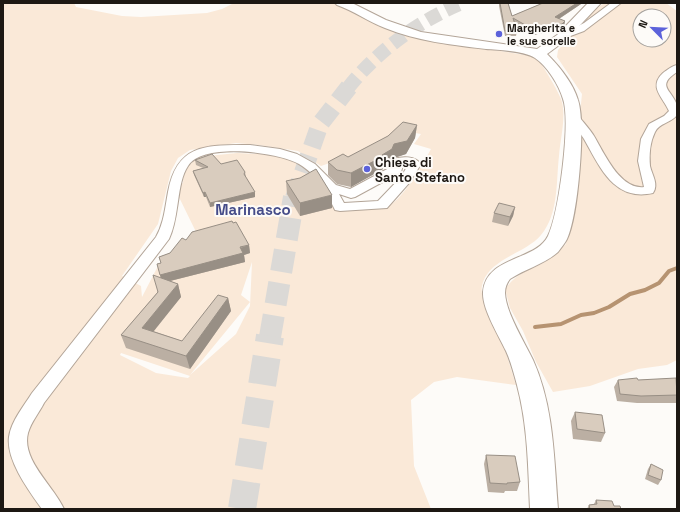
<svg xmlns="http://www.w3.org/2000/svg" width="680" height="512" font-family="'Space Grotesk',sans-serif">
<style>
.green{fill:#fae9d8;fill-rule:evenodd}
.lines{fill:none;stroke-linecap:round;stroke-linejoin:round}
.stream{stroke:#b69371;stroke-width:4}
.highway-tunnel-far3{stroke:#dbd9d6;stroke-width:14;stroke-dasharray:14 7;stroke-linecap:butt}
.highway-tunnel-far2{stroke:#dbd9d6;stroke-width:18;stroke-dasharray:18 9;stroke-linecap:butt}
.highway-tunnel-far1{stroke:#dbd9d6;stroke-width:22;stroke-dasharray:22 11;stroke-linecap:butt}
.highway-tunnel{stroke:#dbd9d6;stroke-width:28;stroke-dasharray:28 14;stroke-linecap:butt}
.street-casing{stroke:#b3a598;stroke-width:2}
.secondary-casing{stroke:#b3a598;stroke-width:2}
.street{fill:#fff;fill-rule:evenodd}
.secondary{fill:#fff;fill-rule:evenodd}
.wall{fill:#bbafa3}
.shaded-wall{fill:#988f85}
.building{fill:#d9ccbe;stroke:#988f85}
.poi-dot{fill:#5c62da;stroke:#fdfbf8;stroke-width:1.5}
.labels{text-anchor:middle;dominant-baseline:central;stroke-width:4;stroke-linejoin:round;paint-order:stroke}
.far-poi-label{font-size:11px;font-weight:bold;fill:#1d1813;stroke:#fdfbf8;text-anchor:start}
.poi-label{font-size:13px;font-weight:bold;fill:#1d1813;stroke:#fdfbf8;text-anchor:start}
.quarter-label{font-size:15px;font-weight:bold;fill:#454c89;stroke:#fdfbf8}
</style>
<rect width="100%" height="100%" fill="#fdfbf8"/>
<g class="green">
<path d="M3,3H74L76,7L122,16L141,17L207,13L222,9L234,3H333L348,8L359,15L470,46L537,57C545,70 555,85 561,99C567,115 560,140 559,156C556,181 559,214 541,235C526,253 492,258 483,282C476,301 499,333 505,350C509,362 512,373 516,385L457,377L434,382L411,400L414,466L431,509H3ZM397,130L421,134L414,144L431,149C423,163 401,204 385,207C370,210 354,209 339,210L307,161L278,155L237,153L198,157L184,170L183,183L174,187L198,236L173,260L158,266L142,297L141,286L122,276L158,224L171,171L178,158L190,150L236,143L259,145L298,151L321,166L350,156L382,149ZM252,262L250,306L236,334L190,375L250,302L241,295ZM121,353L190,376L188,378L156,373L120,355Z"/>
<path d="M604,3H666L677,11V360L667,365L638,369L590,386L553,392L536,362L523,331L510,308L505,289C516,274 525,272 541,264C550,259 558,251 566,244L582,94L557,57L558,50L590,14ZM640,16H664V40H640Z"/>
</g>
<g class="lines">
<polyline class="stream" points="535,327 561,324 581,315 594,313 609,307 630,294 645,290 659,283 669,271 677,268"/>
<path class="highway-tunnel-far3" d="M348,88C377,51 419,21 462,3"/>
<polyline class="highway-tunnel-far2" points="294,198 320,124 349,87"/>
<polyline class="highway-tunnel-far1" points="270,337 294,197"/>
<polyline class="highway-tunnel" points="242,509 270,336"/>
<g class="street-casing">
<g id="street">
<polygon points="611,3 621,3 584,31 565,38 561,35 584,23"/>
<path d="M677,65V72C656,86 671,89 677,105C678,107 677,112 677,115C671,123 659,123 655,132C650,142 649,155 650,166C652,175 659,184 653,193C614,202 600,167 584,139C579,131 573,124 568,116L573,113L577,114C582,121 589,128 594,136C604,153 620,190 644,187L638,161L641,139L649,124L664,116L669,111C663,97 648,87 663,73C667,70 672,66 677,65Z"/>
<path d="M250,145L280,149L297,154L315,164L336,185L350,189L391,167L394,159C403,156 415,156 421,164L410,182L387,208L340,211L335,210L325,190L326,188C317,180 310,170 299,164C278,152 203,142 188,166C176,184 180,216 169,239L44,403C39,413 31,422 28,433C21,460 54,486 64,509H42C29,491 6,460 9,437C11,421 24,406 32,393L156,237C164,223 165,208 168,192C177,143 207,145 250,145ZM403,165H408L401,177L378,201L344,203L339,194L351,198L355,197L401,172Z"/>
</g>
</g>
<g class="secondary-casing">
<path id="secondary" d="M335,3H352L386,20L421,32L537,49L557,35L588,3H601L566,40L547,54C559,66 573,83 578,100C586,124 578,216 567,239C565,243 561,248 558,252C545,264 525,269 510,279C507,283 505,287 505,293C506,313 524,341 533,360C554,407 554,459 558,509H530C528,467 528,426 517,385C514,374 511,362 506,351C499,336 482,309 483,292C486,256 536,261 548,236C559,213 571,122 563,99C559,85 547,66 535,58C524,51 499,50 486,49C452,45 417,41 385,28C369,22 354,11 337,5Z"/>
</g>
<use href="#street" class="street"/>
<use href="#secondary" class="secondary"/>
</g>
<g class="wall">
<polygon points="499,3 508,3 512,16 543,3 581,3 581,4 559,19 565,21 564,26 561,29 533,35 515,25 517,31 516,36 505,36 499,6"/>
<polygon points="417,125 415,138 406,154 394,158 391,162 383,167 383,169 351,187 337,184 328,175 328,162 348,157"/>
<polygon points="195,160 221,164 245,172 246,177 245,177 255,197 210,207 206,197 204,197 194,175 193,171 203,168 196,165"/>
<polygon points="286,181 332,208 300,216 287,194"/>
<polygon points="515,207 513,216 508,226 492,222 494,213"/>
<polygon points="186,240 249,245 250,253 244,255 245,262 170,281 178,284 181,297 153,331 182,341 228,298 231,311 190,369 126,348 121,335 157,293 161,278 157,264 161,263 159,257 170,253"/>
<polygon points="677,379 677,403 637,403 617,401 614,387 618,380 638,380"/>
<polygon points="575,412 605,433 601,442 573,439 571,421"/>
<polygon points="486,455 520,482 517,491 505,491 504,493 488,492 484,464"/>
<polygon points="651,464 661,480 658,485 645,479 648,469"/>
<polygon points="596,500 614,506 621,509 587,509 589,505 594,504"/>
</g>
<g class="shaded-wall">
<polygon points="577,3 581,3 581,4 554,22 555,17"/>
<polygon points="565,21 564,26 561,29 533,35 534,30"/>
<polygon points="417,125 415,138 406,154 394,158 391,162 383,167 383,169 351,187 351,173 382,155"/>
<polygon points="205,192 206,197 204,197 203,193"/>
<polygon points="255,192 255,197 210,207 210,203"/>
<polygon points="332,195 332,208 300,216 300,203"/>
<polygon points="515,207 513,216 508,226 510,217"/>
<polygon points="249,245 250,253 244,255 245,262 162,283 160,275"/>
<polygon points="178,284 181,297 146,341 142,328"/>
<polygon points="228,298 231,311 190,369 186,356"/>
</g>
<g class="building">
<polygon points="500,3 508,3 512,16 543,3 577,3 555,17 565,21 562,24 534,30 513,18 517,31 505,31"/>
<polygon points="403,122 417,125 407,141 394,144 392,149 382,155 384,156 351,173 337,170 328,162 343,154 348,157 388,136"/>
<polygon points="212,154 221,164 237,160 245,172 244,174 255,192 210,203 205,192 203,193 193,171 208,167 195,160"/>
<polygon points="316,169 332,195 300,203 286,181 300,178"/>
<polygon points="499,203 515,207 510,217 494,213"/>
<polygon points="232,221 233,223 236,222 249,245 240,247 243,253 160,275 157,264 161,263 159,257 170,253 182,238 186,240 192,232"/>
<polygon points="153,275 178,284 142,328 182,341 218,295 228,298 186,356 121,335 158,292"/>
<polygon points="637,378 638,380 676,378 677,395 641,396 620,394 618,380"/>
<polygon points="575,412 602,415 605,433 577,429"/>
<polygon points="486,455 515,456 520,482 507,483 507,484 490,483"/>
<polygon points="651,464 663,470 661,480 648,475"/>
<polygon points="596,500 612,501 614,506 620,506 621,509 590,509 589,505 597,504"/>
</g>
<g class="poi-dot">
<circle cx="499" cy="34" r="4"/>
<circle cx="367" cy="169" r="4"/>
</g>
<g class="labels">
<g class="far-poi-label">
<text x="507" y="28">Margherita e<tspan x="507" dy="13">le sue sorelle</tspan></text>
</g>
<g class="poi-label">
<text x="375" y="162">Chiesa di<tspan x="375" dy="15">Santo Stefano</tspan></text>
</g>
<g class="quarter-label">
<text x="253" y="209">Marinasco</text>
</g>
</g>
<rect width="680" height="512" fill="none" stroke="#1d1813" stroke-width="8"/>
<g transform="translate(652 28) rotate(294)"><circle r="19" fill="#fdfbf8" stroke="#a3a09c"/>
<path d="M0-3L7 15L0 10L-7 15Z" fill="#5c62da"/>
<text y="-6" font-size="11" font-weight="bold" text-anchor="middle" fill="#1d1813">N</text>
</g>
</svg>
